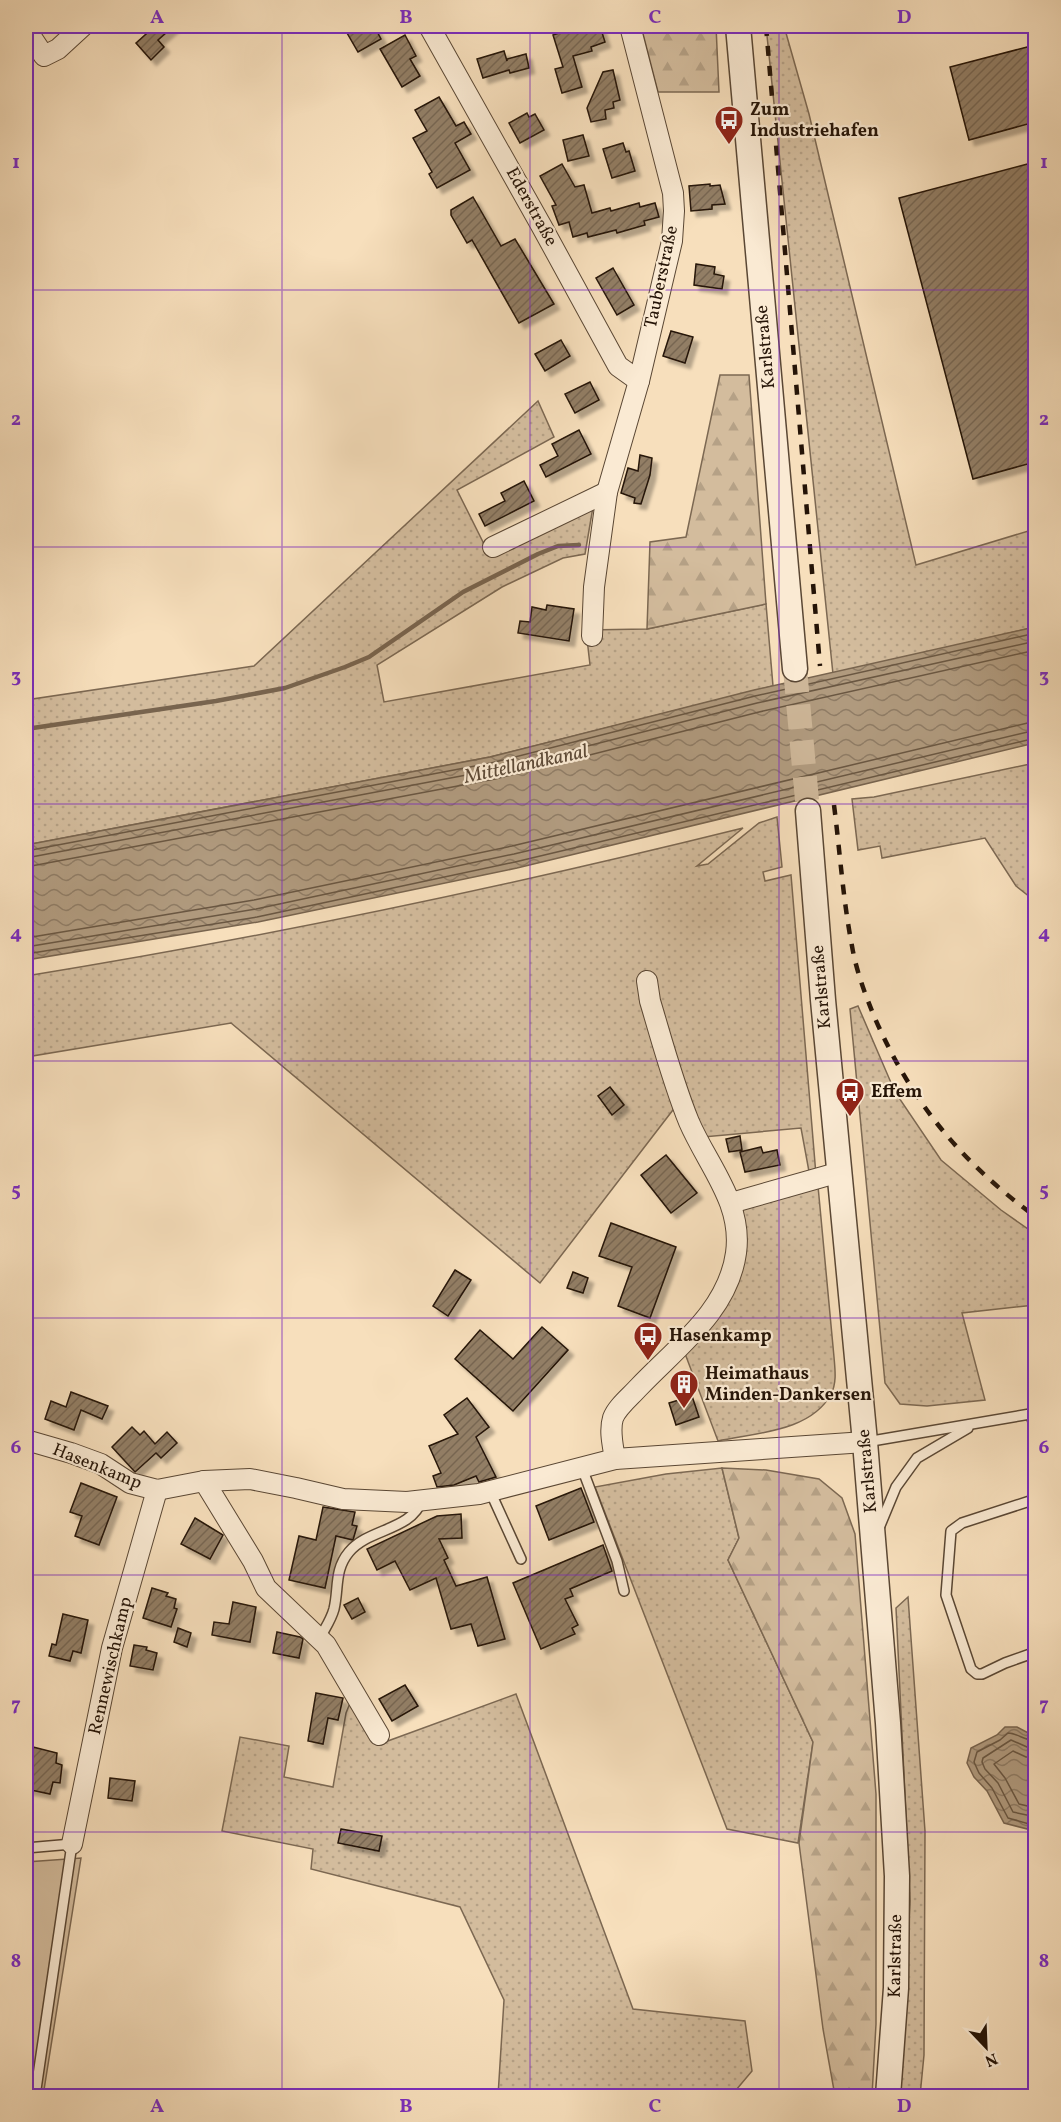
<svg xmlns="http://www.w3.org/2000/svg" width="1061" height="2122" font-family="Vollkorn,serif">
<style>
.grass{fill:url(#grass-dots);stroke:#7c6852;stroke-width:1.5}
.forest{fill:url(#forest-firs);stroke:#7c6852;stroke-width:1.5}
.park{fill:#d3bc9d;stroke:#7c6852;stroke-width:1.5}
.water{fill:url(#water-waves);stroke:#78644e;stroke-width:1.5}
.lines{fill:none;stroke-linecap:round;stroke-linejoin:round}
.shore{stroke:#6a5742;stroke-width:1.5}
.stream{stroke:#78644e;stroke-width:4.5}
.building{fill:url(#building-hatch);stroke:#251407;stroke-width:1.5;filter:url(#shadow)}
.tertiary-tunnel{stroke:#cdb698;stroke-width:24;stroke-dasharray:24 12;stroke-linecap:butt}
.service-casing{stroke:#5a4734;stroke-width:12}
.minor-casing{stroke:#5a4734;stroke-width:22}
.tertiary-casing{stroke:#5a4734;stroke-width:27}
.service{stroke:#faead3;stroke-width:9}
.minor{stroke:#faead3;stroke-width:20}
.tertiary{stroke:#faead3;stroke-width:24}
.rail{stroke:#251407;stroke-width:4.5;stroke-dasharray:10 10;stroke-linecap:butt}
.grid{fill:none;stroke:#7b2cbf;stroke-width:1.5;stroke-opacity:0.55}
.labels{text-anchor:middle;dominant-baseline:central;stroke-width:4.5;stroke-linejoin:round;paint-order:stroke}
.poi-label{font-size:18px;font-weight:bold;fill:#251407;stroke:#faead3;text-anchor:start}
.street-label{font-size:18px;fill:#251407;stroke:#faead3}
.water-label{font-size:20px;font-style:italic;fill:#5d4a37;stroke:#faead3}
.neatline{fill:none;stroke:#7b2cbf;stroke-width:2}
.grid-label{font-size:20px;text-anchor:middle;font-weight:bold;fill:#7b2cbf}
</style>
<defs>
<pattern id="grass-dots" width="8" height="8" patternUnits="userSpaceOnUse" patternTransform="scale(1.5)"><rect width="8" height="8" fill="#d3bc9d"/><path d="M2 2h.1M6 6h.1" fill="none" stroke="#b5a186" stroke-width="1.8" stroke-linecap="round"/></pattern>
<pattern id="forest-firs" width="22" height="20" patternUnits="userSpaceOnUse" patternTransform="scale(1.5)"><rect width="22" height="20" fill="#d3bc9d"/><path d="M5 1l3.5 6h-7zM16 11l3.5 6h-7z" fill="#b5a186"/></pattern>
<pattern id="water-waves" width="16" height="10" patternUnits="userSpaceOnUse" patternTransform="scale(1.5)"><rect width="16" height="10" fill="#b09a7e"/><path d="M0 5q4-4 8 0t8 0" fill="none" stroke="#8f7c65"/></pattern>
<pattern id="building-hatch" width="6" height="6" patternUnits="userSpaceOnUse" patternTransform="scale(1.5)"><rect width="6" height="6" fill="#927e65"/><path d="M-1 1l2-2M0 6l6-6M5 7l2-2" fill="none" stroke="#776651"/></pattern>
<filter id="shadow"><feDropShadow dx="5.5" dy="5.5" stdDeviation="1.5" flood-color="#0004"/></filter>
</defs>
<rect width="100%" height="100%" fill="#f7dfbc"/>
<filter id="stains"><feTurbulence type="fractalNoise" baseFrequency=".00333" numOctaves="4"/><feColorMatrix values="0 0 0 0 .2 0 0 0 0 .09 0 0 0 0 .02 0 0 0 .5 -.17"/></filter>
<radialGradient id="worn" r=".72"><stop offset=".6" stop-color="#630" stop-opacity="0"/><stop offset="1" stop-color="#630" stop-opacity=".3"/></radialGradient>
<g class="grass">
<polygon points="766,26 784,26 809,114 916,565 1035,529 1035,627 833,674"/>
<polygon points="538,401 554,437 457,490 488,552 594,501 585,554 563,558 502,587 377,665 384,702 590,665 586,630 647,629 766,604 773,686 490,757 26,845 26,700 254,666"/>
<polygon points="1035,763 1035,901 1016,886 985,838 882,858 880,846 858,850 852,799 874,797"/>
<path d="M777,817L782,867L763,872L765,881L791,875L816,1175L810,1177L801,1128L692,1138L676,1106L540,1283L231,1023L26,1057V976C267,937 505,887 743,828L697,866L708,864L759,823Z"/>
<polygon points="858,1006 895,1092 941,1160 1001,1210 1035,1234 1035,1305 962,1313 985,1400 927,1406 900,1404 885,1383 850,1009"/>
<path d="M818,1186L834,1357C835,1369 837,1383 831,1394C811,1432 754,1433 718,1441L684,1351L717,1312L738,1210Z"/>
<polygon points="722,1468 739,1538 728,1560 813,1742 798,1843 727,1829 595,1487 666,1474"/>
<polygon points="908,1597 925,1831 924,2055 920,2096 900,2096 910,1901 896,1608"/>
<polygon points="355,1691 385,1742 516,1694 633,2009 745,2021 752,2071 731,2096 498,2096 504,2000 460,1907 311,1869 313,1849 222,1831 240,1737 289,1746 284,1777 333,1787 346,1713"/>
</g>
<g class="forest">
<polygon points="641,26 716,26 719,92 658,92"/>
<polygon points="720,375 749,375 766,604 647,629 650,542 686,537"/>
<polygon points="722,1468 766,1470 819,1479 842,1498 855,1534 876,1794 876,2024 872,2096 835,2096 823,2029 799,1843 813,1742 728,1560 739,1538"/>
</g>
<polygon class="park" points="81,1858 43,2096 26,2096 26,1862"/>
<g class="water">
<polygon points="1035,627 1035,743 517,868 258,922 26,960 26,845 490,757 754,690"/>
<polygon points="1005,1727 1017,1727 1032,1735 1035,1734 1035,1834 1031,1830 1004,1823 987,1791 974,1777 967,1763 971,1748 997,1735"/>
</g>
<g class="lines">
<g class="shore">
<polyline points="26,851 491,763 755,696 1036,633"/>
<polyline points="26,858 493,770 757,703 1036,641"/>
<polyline points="26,867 495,779 759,712 1036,650"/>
<polyline points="26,938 254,900 512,846 1036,721"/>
<polyline points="26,947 256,909 514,854 1036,730"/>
<polyline points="26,954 257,917 515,862 1036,738"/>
<path d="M1036,1740C1026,1742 1018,1733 1008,1733L1000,1740L977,1752L974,1762L979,1773L992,1788L1008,1818L1036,1826"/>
<polyline points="1036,1748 1027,1747 1011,1740 983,1758 982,1762 985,1769 998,1783 1013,1812 1036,1817"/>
<polyline points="1036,1757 1026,1757 1013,1751 994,1764 1005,1778 1019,1804 1036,1808"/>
</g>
<polyline class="stream" points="26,729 216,701 285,688 345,667 369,657 463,592 538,554 558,546 579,545"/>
</g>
<g class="building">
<polygon points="155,26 174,26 158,40 164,47 151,60 136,43"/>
<polygon points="343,26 374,26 381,39 358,52"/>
<polygon points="571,26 600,26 605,42 591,47 592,51 573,56 582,87 562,93 555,69 563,67 553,35 572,29"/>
<polygon points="405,35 416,56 410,59 420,76 402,87 380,49"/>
<polygon points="1035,45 1035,122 969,140 950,67"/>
<polygon points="504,51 507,61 507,59 526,54 529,68 510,73 509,70 483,78 477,59"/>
<polygon points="613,70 620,100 613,102 614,108 605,110 606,119 591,122 587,108 603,72"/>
<polygon points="439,97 456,126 464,122 471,134 455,143 470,170 437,188 429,174 432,172 413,138 427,131 415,110"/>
<polygon points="527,113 529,117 535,114 544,130 520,143 509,123"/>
<polygon points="583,135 589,156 568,161 563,140"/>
<polygon points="623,143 626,152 629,151 635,171 612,178 603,149"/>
<polygon points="1035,162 1035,462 973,479 899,198"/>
<polygon points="562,164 575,187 584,185 592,213 610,208 611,211 639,203 640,207 655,203 659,217 644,221 645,225 617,233 616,230 588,237 587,233 573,237 569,222 559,225 552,206 556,205 540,176"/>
<polygon points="710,184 710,186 720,185 725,204 712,205 712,209 691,211 689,186"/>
<polygon points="473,197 501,246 515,239 554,304 519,323 472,240 467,243 451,215 451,210"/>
<polygon points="696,264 715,267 714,274 724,276 722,289 694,285"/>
<polygon points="613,268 634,305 617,315 596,278"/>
<polygon points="671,331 693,337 685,363 663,356"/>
<polygon points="561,340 570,356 545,371 535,354"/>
<polygon points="590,382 599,400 575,413 565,394"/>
<polygon points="579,430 591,454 546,477 540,465 558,456 552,444"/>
<polygon points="640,455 652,458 650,475 641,504 634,503 635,498 621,493 628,468 638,471"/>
<polygon points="524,481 534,501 485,526 479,514 505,501 501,493"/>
<polygon points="547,605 574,609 569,641 518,633 520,621 530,622 532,607 546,610"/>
<polygon points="610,1087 624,1105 612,1115 598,1096"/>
<polygon points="740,1136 742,1150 729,1152 726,1139"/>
<polygon points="761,1147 763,1153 777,1150 780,1165 745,1172 740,1152"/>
<polygon points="666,1155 697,1193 671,1213 641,1175"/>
<polygon points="611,1223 676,1247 650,1318 618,1306 632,1267 599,1256"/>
<polygon points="455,1270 471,1280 448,1316 433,1306"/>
<polygon points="573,1272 588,1278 583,1293 567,1288"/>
<polygon points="542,1327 568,1350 513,1411 455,1359 480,1330 513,1359"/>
<polygon points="71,1392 108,1406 102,1419 81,1410 74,1430 45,1419 51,1401 66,1407"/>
<polygon points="692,1396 699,1417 676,1425 669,1403"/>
<polygon points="467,1398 489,1427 476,1437 496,1477 479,1482 476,1476 454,1485 437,1487 433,1476 441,1473 429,1446 458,1434 444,1415"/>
<polygon points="132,1427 140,1435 144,1431 155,1444 167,1432 177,1443 161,1458 156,1453 135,1472 112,1447"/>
<polygon points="81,1483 117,1497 99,1545 75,1536 82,1516 70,1512"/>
<polygon points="581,1488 594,1522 549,1540 536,1506"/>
<polygon points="323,1507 355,1512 352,1525 357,1526 353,1540 336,1536 325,1588 289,1580 299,1536 316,1540"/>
<polygon points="461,1514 462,1538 439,1539 448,1558 444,1560 456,1586 487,1577 505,1639 478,1646 471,1624 451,1629 436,1578 410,1590 395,1561 377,1570 367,1549 437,1516"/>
<polygon points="195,1518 223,1535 210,1559 181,1544"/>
<polygon points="603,1545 612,1571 570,1589 573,1596 565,1599 578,1625 572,1628 575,1634 541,1649 513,1583"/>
<polygon points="152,1588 168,1593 166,1596 176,1599 174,1608 177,1609 171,1627 143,1618"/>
<polygon points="358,1598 365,1612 352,1619 344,1605"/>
<polygon points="233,1602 256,1607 250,1642 212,1635 214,1622 229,1624"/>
<polygon points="63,1614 88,1620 81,1653 73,1651 70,1661 49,1656 52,1644 56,1645"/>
<polygon points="178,1628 191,1633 187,1647 174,1642"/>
<polygon points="277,1632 300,1637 303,1639 299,1658 273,1653"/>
<polygon points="134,1645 147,1647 146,1650 157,1653 153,1670 130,1666"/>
<polygon points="405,1685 418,1706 392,1721 379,1699"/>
<polygon points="316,1693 343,1698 338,1720 328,1718 323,1744 308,1741"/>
<polygon points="33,1747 57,1753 56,1763 62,1765 60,1783 53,1782 50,1794 26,1789 26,1761 29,1762"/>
<polygon points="110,1778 135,1781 132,1801 108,1798"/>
<polygon points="341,1829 382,1836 379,1851 338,1843"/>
</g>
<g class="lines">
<polyline class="tertiary-tunnel" points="795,669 808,811"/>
<g class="service-casing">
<g id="service">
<polyline points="1031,1414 1036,1434"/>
<polyline points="866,1442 1036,1413"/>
<polyline points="582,1468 617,1561 624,1591"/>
<polyline points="490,1491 521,1559"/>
<polyline points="1036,1499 962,1523 951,1531 946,1595 971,1669 977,1674 982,1674 1005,1663 1036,1652"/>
<polyline points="879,1528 896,1487 917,1458 968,1428"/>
<path d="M320,1638C325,1628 331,1620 334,1609C339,1588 334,1570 349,1552C369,1528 411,1531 422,1500"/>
<polyline points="26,1848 72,1844 35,2096"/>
</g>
</g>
<g class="minor-casing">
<g id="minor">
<polyline points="429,26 542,227 618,366 639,381"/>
<polyline points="26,29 44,56 58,49 83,26"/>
<polyline points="493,547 607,492"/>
<polyline points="592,636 594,587 607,492 639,381 672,241 674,211 673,193 630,26"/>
<polyline points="731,1203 840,1172"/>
<polyline points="26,1440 71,1453 101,1464 130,1483 157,1490 204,1481 250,1479 296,1488 343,1499 407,1502 479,1494 615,1459 865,1442"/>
<path d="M615,1459C613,1446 609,1431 613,1418C617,1407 631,1396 639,1387C677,1347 728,1311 736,1253C743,1203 708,1166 689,1122C673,1083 662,1041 650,1001L647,981"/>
<polyline points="204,1481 253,1561 266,1588 326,1645 379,1735"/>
<polyline points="72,1844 112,1648 157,1490"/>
</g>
</g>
<g class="tertiary-casing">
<g id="tertiary">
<polyline points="738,26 795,669"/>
<polyline points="808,811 823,1000 865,1442 888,1723 897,1876 896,1988 888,2096"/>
</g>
</g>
<use href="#service" class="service"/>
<use href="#minor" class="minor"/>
<use href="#tertiary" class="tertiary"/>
<g class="rail">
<polyline points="766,26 820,666"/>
<path d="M834,805C840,852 843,900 852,946C856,970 865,994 874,1016C911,1102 961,1162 1036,1217"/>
</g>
</g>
<path class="grid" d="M282,26V2096M530,26V2096M779,26V2096M26,290H1036M26,547H1036M26,804H1036M26,1061H1036M26,1318H1036M26,1575H1036M26,1832H1036"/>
<defs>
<g id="bus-pin" transform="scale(1.5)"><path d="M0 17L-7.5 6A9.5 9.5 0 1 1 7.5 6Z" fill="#8f2418" stroke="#faead3"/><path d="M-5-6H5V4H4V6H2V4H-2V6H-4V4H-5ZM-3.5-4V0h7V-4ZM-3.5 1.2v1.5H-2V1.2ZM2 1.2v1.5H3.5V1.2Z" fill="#fff"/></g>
<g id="building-pin" transform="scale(1.5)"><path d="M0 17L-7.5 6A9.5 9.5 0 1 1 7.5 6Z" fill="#8f2418" stroke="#faead3"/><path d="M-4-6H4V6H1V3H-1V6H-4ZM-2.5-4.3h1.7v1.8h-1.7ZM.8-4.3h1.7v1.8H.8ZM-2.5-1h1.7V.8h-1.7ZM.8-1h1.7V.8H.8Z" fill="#fff"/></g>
</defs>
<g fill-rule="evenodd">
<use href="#bus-pin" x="729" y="120"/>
<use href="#bus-pin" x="850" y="1092"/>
<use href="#bus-pin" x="648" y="1336"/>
<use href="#building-pin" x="684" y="1384"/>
</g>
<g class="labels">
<g class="poi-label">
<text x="750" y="110">Zum<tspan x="750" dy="21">Industriehafen</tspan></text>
<text x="871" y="1092">Effem</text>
<text x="669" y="1336">Hasenkamp</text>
<text x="705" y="1374">Heimathaus<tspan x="705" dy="21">Minden-Dankersen</tspan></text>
</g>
<g class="street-label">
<text transform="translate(531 207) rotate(61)">Ederstraße</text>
<text transform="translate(662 277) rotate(-78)">Tauberstraße</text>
<text transform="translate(766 347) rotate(-95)">Karlstraße</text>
<text transform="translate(822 987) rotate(-95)">Karlstraße</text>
<text transform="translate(97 1467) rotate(22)">Hasenkamp</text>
<text transform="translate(868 1471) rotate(-95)">Karlstraße</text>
<text transform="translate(111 1666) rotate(-77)">Rennewischkamp</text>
<text transform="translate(896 1956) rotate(-89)">Karlstraße</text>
</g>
<g class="water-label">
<text transform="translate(526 765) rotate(-12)">Mittellandkanal</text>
</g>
</g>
<rect width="1061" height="2122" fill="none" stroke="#f7dfbc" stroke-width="66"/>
<g transform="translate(986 2047) rotate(157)" stroke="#faead3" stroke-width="4.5" paint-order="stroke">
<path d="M0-4.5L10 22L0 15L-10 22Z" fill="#251407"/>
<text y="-9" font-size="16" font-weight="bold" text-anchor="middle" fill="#251407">N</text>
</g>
<rect x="33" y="33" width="995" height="2056" class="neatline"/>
<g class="grid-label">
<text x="157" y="23">A</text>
<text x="406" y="23">B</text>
<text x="655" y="23">C</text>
<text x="904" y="23">D</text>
<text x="16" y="168">1</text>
<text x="1044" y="168">1</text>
<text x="16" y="425">2</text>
<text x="1044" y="425">2</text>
<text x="16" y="682">3</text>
<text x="1044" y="682">3</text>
<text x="16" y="939">4</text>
<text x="1044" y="939">4</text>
<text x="16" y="1196">5</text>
<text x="1044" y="1196">5</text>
<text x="16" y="1453">6</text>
<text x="1044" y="1453">6</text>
<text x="16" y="1710">7</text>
<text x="1044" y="1710">7</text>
<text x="16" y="1967">8</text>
<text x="1044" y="1967">8</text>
<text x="157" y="2112">A</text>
<text x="406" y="2112">B</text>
<text x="655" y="2112">C</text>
<text x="904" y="2112">D</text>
</g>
<rect width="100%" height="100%" filter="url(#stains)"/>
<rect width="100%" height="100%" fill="url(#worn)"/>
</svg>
